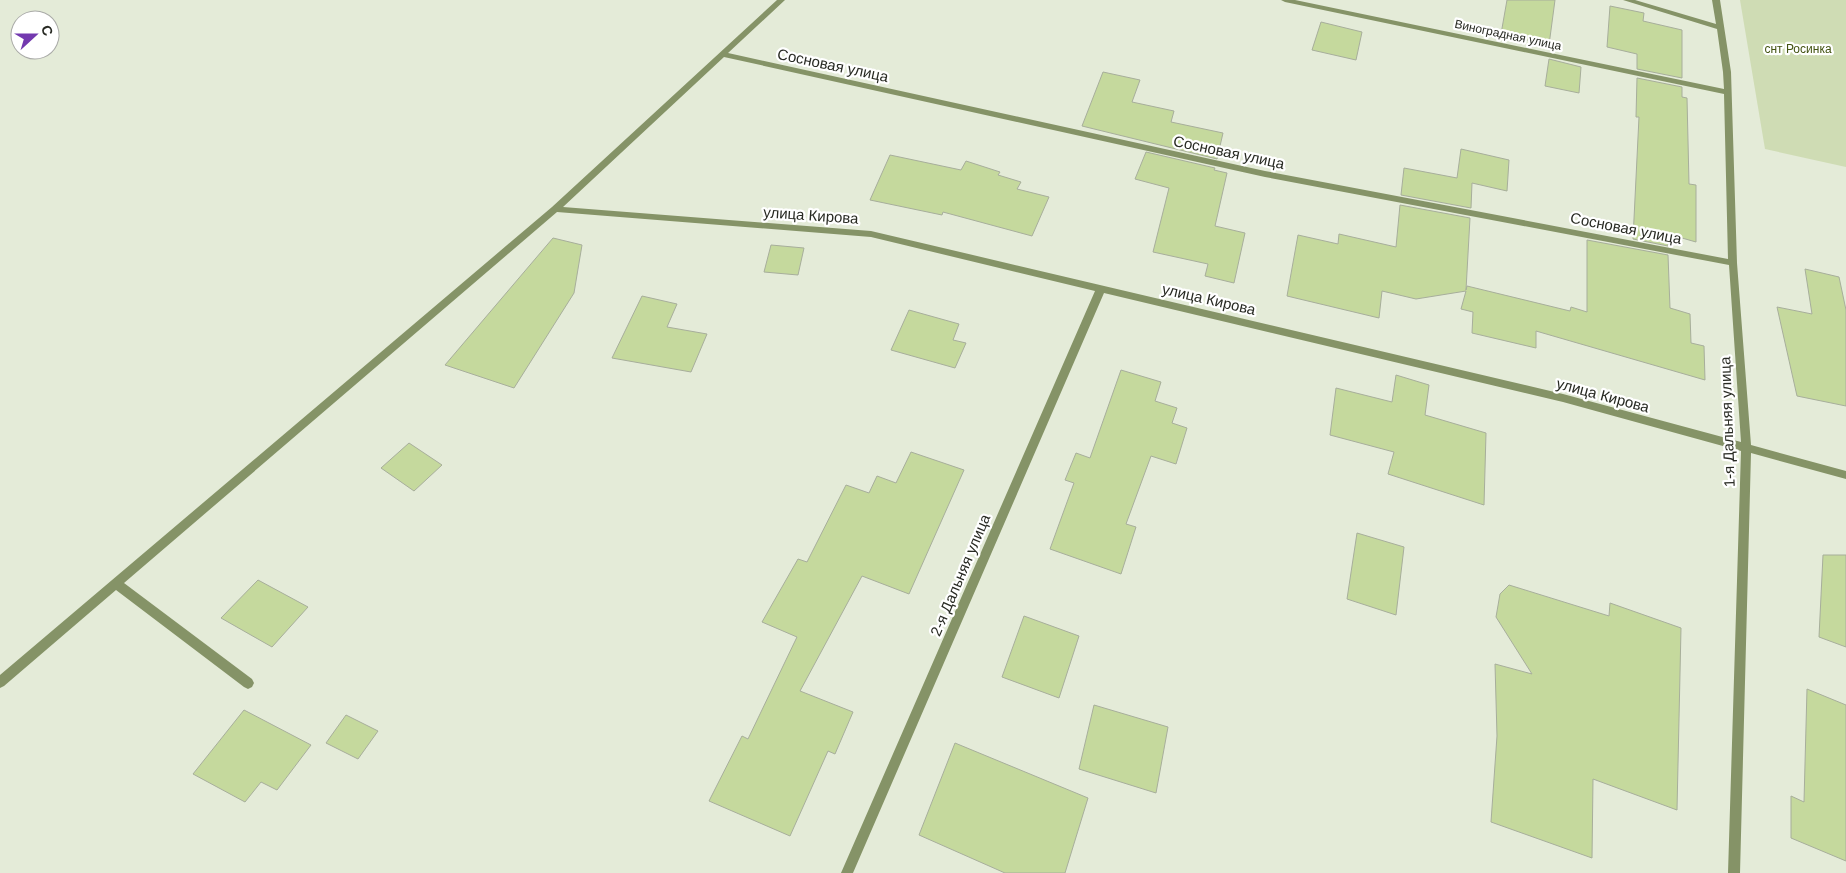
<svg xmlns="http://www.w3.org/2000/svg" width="1846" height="873" font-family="Arial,sans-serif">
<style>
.green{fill:#cfdcb4}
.building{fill:#c5d99d;stroke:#a7ae9b}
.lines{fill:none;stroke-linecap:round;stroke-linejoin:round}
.street{fill:#859367;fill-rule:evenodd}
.labels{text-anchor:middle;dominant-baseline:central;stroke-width:4.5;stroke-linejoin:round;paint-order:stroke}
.far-street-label{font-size:12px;fill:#282a23;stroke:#fff}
.far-park-label{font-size:12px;fill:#435312;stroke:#fff}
.street-label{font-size:15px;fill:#282a23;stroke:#fff}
</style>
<rect width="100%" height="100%" fill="#e4ebd8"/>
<polygon class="green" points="1740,0 1846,0 1846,167 1765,149"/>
<g class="building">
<polygon points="1507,0 1555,0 1549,45 1501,34"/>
<polygon points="1610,6 1644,13 1643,21 1682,30 1682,78 1637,69 1637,54 1607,47"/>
<polygon points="1321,22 1362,32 1356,60 1312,50"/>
<polygon points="1549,59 1581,67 1579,93 1545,86"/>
<polygon points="1103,72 1140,80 1132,102 1174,111 1171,122 1223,133 1217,159 1082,126"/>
<polygon points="1637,78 1682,87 1682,97 1687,98 1689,184 1696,185 1696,242 1668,234 1668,246 1633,239 1639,117 1636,117"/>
<polygon points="1461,149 1509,160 1507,191 1472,183 1471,208 1401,195 1404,168 1457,178"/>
<polygon points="1146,152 1215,168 1214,170 1227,173 1215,226 1245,233 1234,283 1205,276 1208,264 1153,252 1169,188 1135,179"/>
<polygon points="890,155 961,170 966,161 1000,172 998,175 1021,182 1017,189 1049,197 1032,236 943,212 942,215 870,200"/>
<polygon points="1400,205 1470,218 1466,290 1467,286 1570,311 1571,307 1587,312 1587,240 1668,255 1670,308 1690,314 1691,343 1704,346 1705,380 1536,331 1536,348 1472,333 1473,312 1461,309 1466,291 1416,299 1382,291 1379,318 1287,296 1298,235 1338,244 1339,234 1396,247"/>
<polygon points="553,238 582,245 574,293 514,388 445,365"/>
<polygon points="771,245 804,248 798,275 764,272"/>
<polygon points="1805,269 1839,277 1846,310 1846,406 1797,396 1777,307 1812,314"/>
<polygon points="642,296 677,304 667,327 707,334 691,372 612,358"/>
<polygon points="909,310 959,324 953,340 966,343 955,368 891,350"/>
<polygon points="1121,370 1161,382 1155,401 1177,408 1172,423 1187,428 1176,464 1151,456 1126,524 1136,527 1121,574 1050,549 1074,483 1065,480 1076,453 1090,458"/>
<polygon points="1396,375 1429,385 1425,415 1486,433 1484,505 1388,474 1394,452 1330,435 1336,388 1392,402"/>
<polygon points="409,443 442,465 414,491 381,468"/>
<polygon points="911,452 964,470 909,594 862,576 800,691 853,712 835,754 828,751 790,836 709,801 742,736 748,739 797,637 762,622 798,559 807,562 846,485 869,493 877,476 896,483"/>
<polygon points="1357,533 1404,547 1396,615 1347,599"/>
<polygon points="1823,555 1846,555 1846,647 1819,637"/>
<polygon points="258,580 308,607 272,647 221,618"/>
<polygon points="1509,585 1609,616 1610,603 1681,628 1677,810 1593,779 1592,858 1491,822 1497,736 1495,664 1532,674 1496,617 1500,594"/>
<polygon points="1024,616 1079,636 1059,698 1002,677"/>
<polygon points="1807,689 1846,705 1846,861 1791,838 1791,796 1804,802"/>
<polygon points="1094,705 1168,727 1156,793 1079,769"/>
<polygon points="244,710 311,745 277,790 261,782 245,802 193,774"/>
<polygon points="346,715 378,731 358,759 326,743"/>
<polygon points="955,743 1088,798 1065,873 1005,873 919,835"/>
</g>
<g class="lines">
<path class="street" d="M777,0H785L728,53L1265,171L1728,259L1724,94L1285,2L1281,0H1295L1724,89L1723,72L1717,29L1623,0H1635L1716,24L1712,0H1720L1731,72L1737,263L1751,445L1846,471V479L1751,453L1740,873H1728L1741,451L1563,402L1104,293L853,873H841L1095,291L871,237L557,212L124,583L252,679L254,683L252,687L248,689L244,687L116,590L4,686L0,688V675L552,207ZM724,57L1265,177L1729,265L1741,442L1563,394L871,231L563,207Z"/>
</g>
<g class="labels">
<g class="far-street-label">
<text transform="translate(1508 35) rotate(12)">Виноградная улица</text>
</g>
<g class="far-park-label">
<text x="1798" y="49">снт Росинка</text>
</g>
<g class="street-label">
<text transform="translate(833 65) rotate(12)">Сосновая улица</text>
<text transform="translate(1229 152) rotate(12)">Сосновая улица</text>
<text transform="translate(811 215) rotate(4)">улица Кирова</text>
<text transform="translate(1626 228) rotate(11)">Сосновая улица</text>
<text transform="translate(1209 299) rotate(13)">улица Кирова</text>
<text transform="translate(1603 395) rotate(15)">улица Кирова</text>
<text transform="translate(1727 422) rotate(-92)">1-я Дальняя улица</text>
<text transform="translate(960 575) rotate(-67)">2-я Дальняя улица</text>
</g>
</g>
<g transform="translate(35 35) rotate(69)"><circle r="24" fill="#ffffff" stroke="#a9aaa7"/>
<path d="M0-4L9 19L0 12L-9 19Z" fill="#7339af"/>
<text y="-8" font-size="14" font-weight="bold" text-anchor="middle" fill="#282a23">С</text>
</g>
</svg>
